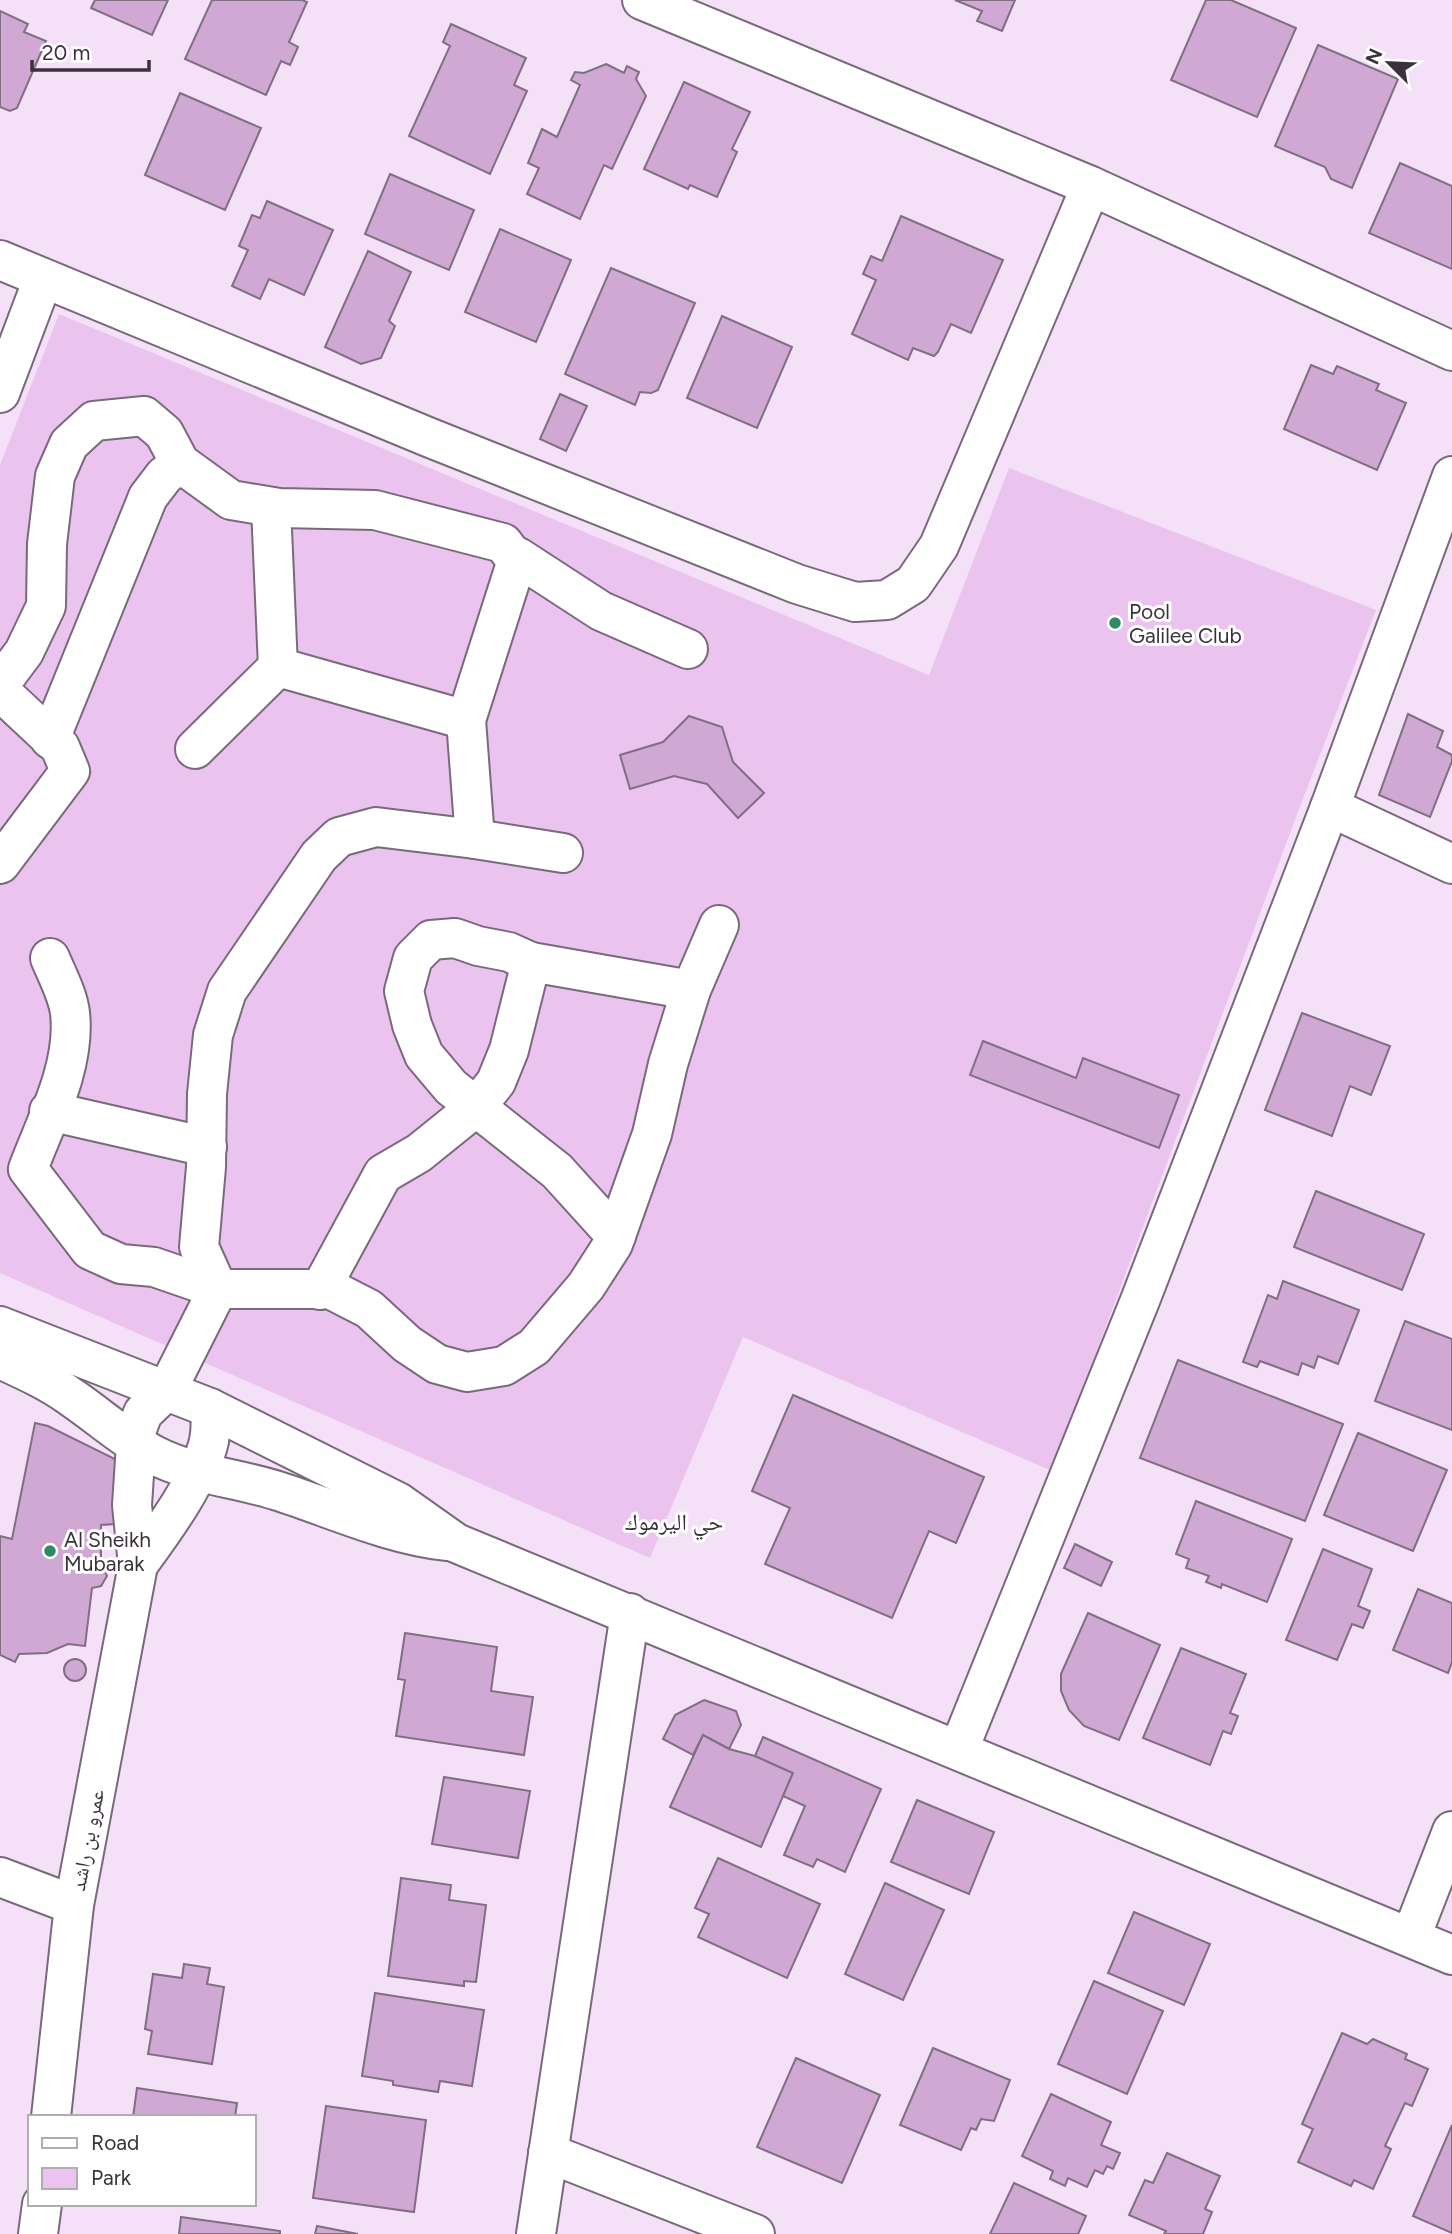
<svg xmlns="http://www.w3.org/2000/svg" width="1452" height="2234" font-family="Figtree,'Noto Naskh Arabic',sans-serif">
<style>
.green{fill:#eac4ef}
.building{fill:#cfa9d4;stroke:#806e82;stroke-width:2}
.lines{fill:none;stroke-linecap:round;stroke-linejoin:round}
.minor-casing{stroke:#7a697c;stroke-width:42}
.minor{stroke:#fff;stroke-width:38}
.poi-dot{fill:#2d8c65;stroke:#fff;stroke-width:2.5}
.labels{text-anchor:middle;dominant-baseline:central;stroke-width:6;stroke-linejoin:round;paint-order:stroke}
.poi-label{font-size:21px;fill:#3a323b;stroke:#fff;text-anchor:start}
.street-label{font-size:21px;fill:#3a323b;stroke:#fff}
.neighbourhood-label{font-size:23px;fill:#3a323b;stroke:#fff}
</style>
<rect width="100%" height="100%" fill="#f4e1f7"/>
<polygon class="green" points="59,314 929,675 1009,468 1376,610 1296,817 1052,1471 743,1337 650,1558 0,1273 0,465"/>
<g class="building">
<polygon points="95,0 168,0 152,35 91,8"/>
<polygon points="212,0 302,0 307,2 289,42 298,47 290,65 281,61 266,95 185,59"/>
<polygon points="955,0 1015,0 1002,31 977,21 982,11"/>
<polygon points="1206,0 1231,0 1296,28 1257,117 1171,80"/>
<polygon points="0,11 28,24 24,32 46,41 17,108 10,111 0,107"/>
<polygon points="451,24 526,58 514,85 527,91 490,174 409,136 450,46 443,42"/>
<polygon points="1318,45 1398,79 1352,188 1331,179 1325,167 1275,146"/>
<polygon points="606,64 624,73 627,66 639,72 636,79 646,96 612,169 604,165 580,219 527,194 539,168 528,163 542,129 557,137 580,85 571,80 575,72 584,73"/>
<polygon points="684,82 750,112 732,149 737,152 717,197 690,185 688,189 644,169"/>
<polygon points="180,93 261,128 225,210 145,175"/>
<polygon points="1400,163 1452,186 1452,269 1369,233"/>
<polygon points="390,174 474,210 449,270 365,234"/>
<polygon points="267,201 333,230 304,295 269,279 260,299 232,286 248,250 239,246 252,215 260,218"/>
<polygon points="901,216 1003,260 971,333 951,324 938,352 934,356 913,348 908,360 852,334 876,280 863,274 871,256 882,261"/>
<polygon points="500,229 571,260 536,342 465,312"/>
<polygon points="368,251 411,272 389,321 395,326 381,358 361,364 325,347"/>
<polygon points="611,268 695,303 658,390 651,393 640,392 635,405 565,374"/>
<polygon points="722,316 792,347 757,428 687,398"/>
<polygon points="1311,365 1333,374 1337,366 1379,384 1376,390 1406,403 1377,470 1284,429"/>
<polygon points="560,394 587,406 566,451 540,439"/>
<polygon points="1408,714 1443,731 1437,747 1452,755 1452,761 1430,817 1379,795"/>
<polygon points="689,716 722,727 733,762 764,793 738,818 707,784 674,776 630,789 620,755 663,742"/>
<polygon points="1302,1013 1390,1046 1371,1095 1350,1086 1332,1136 1265,1110"/>
<polygon points="983,1041 1076,1078 1083,1058 1179,1095 1159,1148 970,1075"/>
<polygon points="1316,1191 1424,1234 1402,1290 1294,1247"/>
<polygon points="1283,1281 1359,1310 1338,1364 1318,1356 1314,1368 1302,1363 1298,1375 1260,1361 1257,1367 1243,1362 1268,1295 1277,1299"/>
<polygon points="1405,1321 1452,1339 1452,1430 1375,1401"/>
<polygon points="1178,1360 1343,1424 1305,1521 1140,1458"/>
<polygon points="793,1395 984,1477 956,1543 929,1531 892,1618 765,1564 790,1508 752,1491"/>
<polygon points="35,1423 48,1426 115,1459 115,1524 101,1525 101,1563 107,1576 101,1586 92,1588 85,1646 68,1644 47,1653 19,1654 15,1662 0,1655 0,1536 12,1539"/>
<polygon points="1358,1433 1447,1470 1413,1551 1324,1515"/>
<polygon points="1196,1501 1292,1539 1267,1602 1222,1584 1221,1588 1206,1582 1209,1576 1186,1568 1189,1559 1176,1554"/>
<polygon points="1075,1544 1112,1562 1101,1586 1064,1568"/>
<polygon points="1323,1549 1372,1569 1358,1606 1370,1611 1363,1628 1352,1624 1337,1660 1286,1640"/>
<polygon points="1418,1589 1452,1603 1452,1662 1448,1673 1393,1650"/>
<polygon points="1088,1613 1160,1645 1119,1740 1084,1726 1069,1710 1061,1691 1061,1674"/>
<polygon points="405,1633 497,1647 491,1691 533,1697 524,1755 396,1736 405,1680 398,1679"/>
<polygon points="1181,1648 1246,1674 1230,1713 1238,1716 1231,1734 1223,1731 1210,1765 1143,1738"/>
<circle cx="75" cy="1670" r="11"/>
<polygon points="704,1700 736,1711 741,1725 729,1749 703,1735 693,1755 663,1739 675,1715"/>
<polygon points="703,1735 729,1749 755,1756 793,1773 761,1847 670,1807"/>
<polygon points="763,1737 881,1789 845,1872 817,1859 813,1867 784,1855 805,1806 783,1796 793,1773 755,1756"/>
<polygon points="444,1777 530,1791 518,1858 432,1844"/>
<polygon points="917,1800 994,1832 969,1894 891,1862"/>
<polygon points="718,1858 820,1904 787,1978 698,1937 709,1914 695,1908"/>
<polygon points="401,1878 451,1885 449,1900 486,1905 476,1982 464,1981 464,1986 388,1976"/>
<polygon points="885,1883 944,1910 903,2000 845,1974"/>
<polygon points="1134,1912 1210,1944 1184,2005 1108,1973"/>
<polygon points="184,1964 210,1968 207,1984 224,1987 212,2064 148,2054 152,2031 145,2029 153,1974 182,1978"/>
<polygon points="1094,1981 1163,2011 1127,2094 1058,2064"/>
<polygon points="375,1993 484,2010 472,2086 440,2081 438,2092 393,2085 393,2081 362,2076"/>
<polygon points="1342,2033 1367,2044 1373,2039 1407,2054 1405,2059 1428,2069 1412,2106 1405,2103 1385,2146 1391,2149 1373,2189 1354,2180 1351,2186 1298,2162 1313,2129 1302,2124"/>
<polygon points="933,2048 1010,2080 994,2121 981,2119 976,2130 971,2128 961,2150 900,2125"/>
<polygon points="796,2058 880,2095 842,2183 757,2147"/>
<polygon points="137,2088 237,2103 235,2117 133,2117"/>
<polygon points="1051,2094 1111,2122 1101,2145 1120,2153 1113,2169 1107,2166 1103,2174 1095,2170 1087,2187 1068,2178 1065,2186 1050,2179 1053,2171 1022,2156"/>
<polygon points="326,2106 426,2120 414,2212 313,2198"/>
<polygon points="1452,2125 1452,2233 1413,2216"/>
<polygon points="1167,2153 1220,2176 1205,2209 1212,2212 1203,2234 1164,2234 1166,2231 1129,2215 1145,2180 1153,2183"/>
<polygon points="1014,2183 1086,2216 1078,2234 990,2234"/>
<polygon points="181,2217 280,2231 280,2234 179,2234"/>
<polygon points="317,2226 358,2234 315,2234"/>
</g>
<g class="lines">
<g class="minor-casing">
<g id="minor">
<polyline points="642,0 1091,186 1452,351"/>
<polyline points="0,260 428,437 797,584 855,602 887,600 913,584 939,546 1091,186"/>
<polyline points="0,393 43,279"/>
<polyline points="271,507 278,667"/>
<polyline points="0,684 24,652 46,606 47,544 55,476 69,444 94,421 144,416 164,433 180,463 231,500 279,508 375,510 503,543 516,560"/>
<polyline points="0,691 60,747 70,771 0,864"/>
<polyline points="466,720 518,557 601,611 688,649"/>
<polyline points="50,739 148,497 164,476 180,463"/>
<polyline points="195,749 278,667 466,720 475,839"/>
<polyline points="1330,807 1452,864"/>
<polyline points="563,853 475,839 376,827 339,837 319,856 227,991 213,1035 207,1094 206,1167 199,1247 218,1289 330,1289 369,1309 407,1344 437,1364 467,1372 504,1366 534,1347 586,1286 613,1244 652,1134 668,1064 691,990 719,925"/>
<path d="M50,958C57,975 68,995 70,1013C76,1066 46,1121 28,1169L90,1250L121,1264L154,1267L218,1289L167,1390L143,1413L137,1429L132,1505L138,1565L74,1905L51,2117"/>
<polyline points="531,962 509,952 478,946 455,938 431,940 413,958 404,991 412,1025 424,1055 451,1087 557,1171 616,1236"/>
<polyline points="49,1111 207,1147"/>
<polyline points="320,1290 383,1174 419,1153 476,1107 496,1082 509,1050 531,962 691,990"/>
<polyline points="0,1326 210,1408 398,1502 456,1543 1452,1955"/>
<path d="M0,1359C24,1370 49,1381 71,1397C99,1416 124,1439 154,1455C193,1475 237,1478 278,1491C334,1509 387,1534 446,1541"/>
<path d="M138,1565C162,1532 200,1481 209,1441C211,1430 211,1419 210,1408"/>
<polyline points="959,1749 1141,1298 1330,807 1452,476"/>
<polyline points="0,1877 74,1905"/>
<polyline points="1411,1937 1452,1831"/>
<polyline points="548,2153 755,2234"/>
<polyline points="38,2234 42,2204"/>
<polyline points="536,2234 630,1613"/>
</g>
</g>
<use href="#minor" class="minor"/>
</g>
<g class="poi-dot">
<circle cx="1115" cy="623" r="7"/>
<circle cx="50" cy="1551" r="7"/>
</g>
<g class="labels">
<g class="poi-label">
<text x="1129" y="611">Pool<tspan x="1129" dy="24">Galilee Club</tspan></text>
<text x="64" y="1539">Al Sheikh<tspan x="64" dy="24">Mubarak</tspan></text>
</g>
<g class="street-label">
<text transform="translate(87 1840) rotate(-79)">عمرو بن راشد</text>
</g>
<g class="neighbourhood-label">
<text x="674" y="1522">حي اليرموك</text>
</g>
</g>
<rect x="28" y="2115" width="228" height="91" fill="#ffffff" stroke="#b0adb1" stroke-width="2"/>
<rect x="42" y="2138" width="35" height="10" fill="#ffffff" stroke="#b0adb1" stroke-width="2"/>
<text x="91" y="2150" font-size="21" fill="#3a323b">Road</text>
<rect x="42" y="2168" width="35" height="21" fill="#eac4ef" stroke="#b0adb1" stroke-width="2"/>
<text x="91" y="2185" font-size="21" fill="#3a323b">Park</text>
<g transform="translate(1389 63) rotate(294)" stroke="#ffffff" stroke-width="5" paint-order="stroke">
<path d="M0-5L12 26L0 18L-12 26Z" fill="#3a323b"/>
<text y="-10" font-size="19" font-weight="bold" text-anchor="middle" fill="#3a323b">N</text>
</g>
<path d="M32 60v10h117v-10" fill="none" stroke="#3a323b" stroke-width="3.5"/>
<text x="42" y="60" font-size="21" fill="#3a323b" stroke="#ffffff" stroke-width="5" paint-order="stroke">20 m</text>
</svg>
